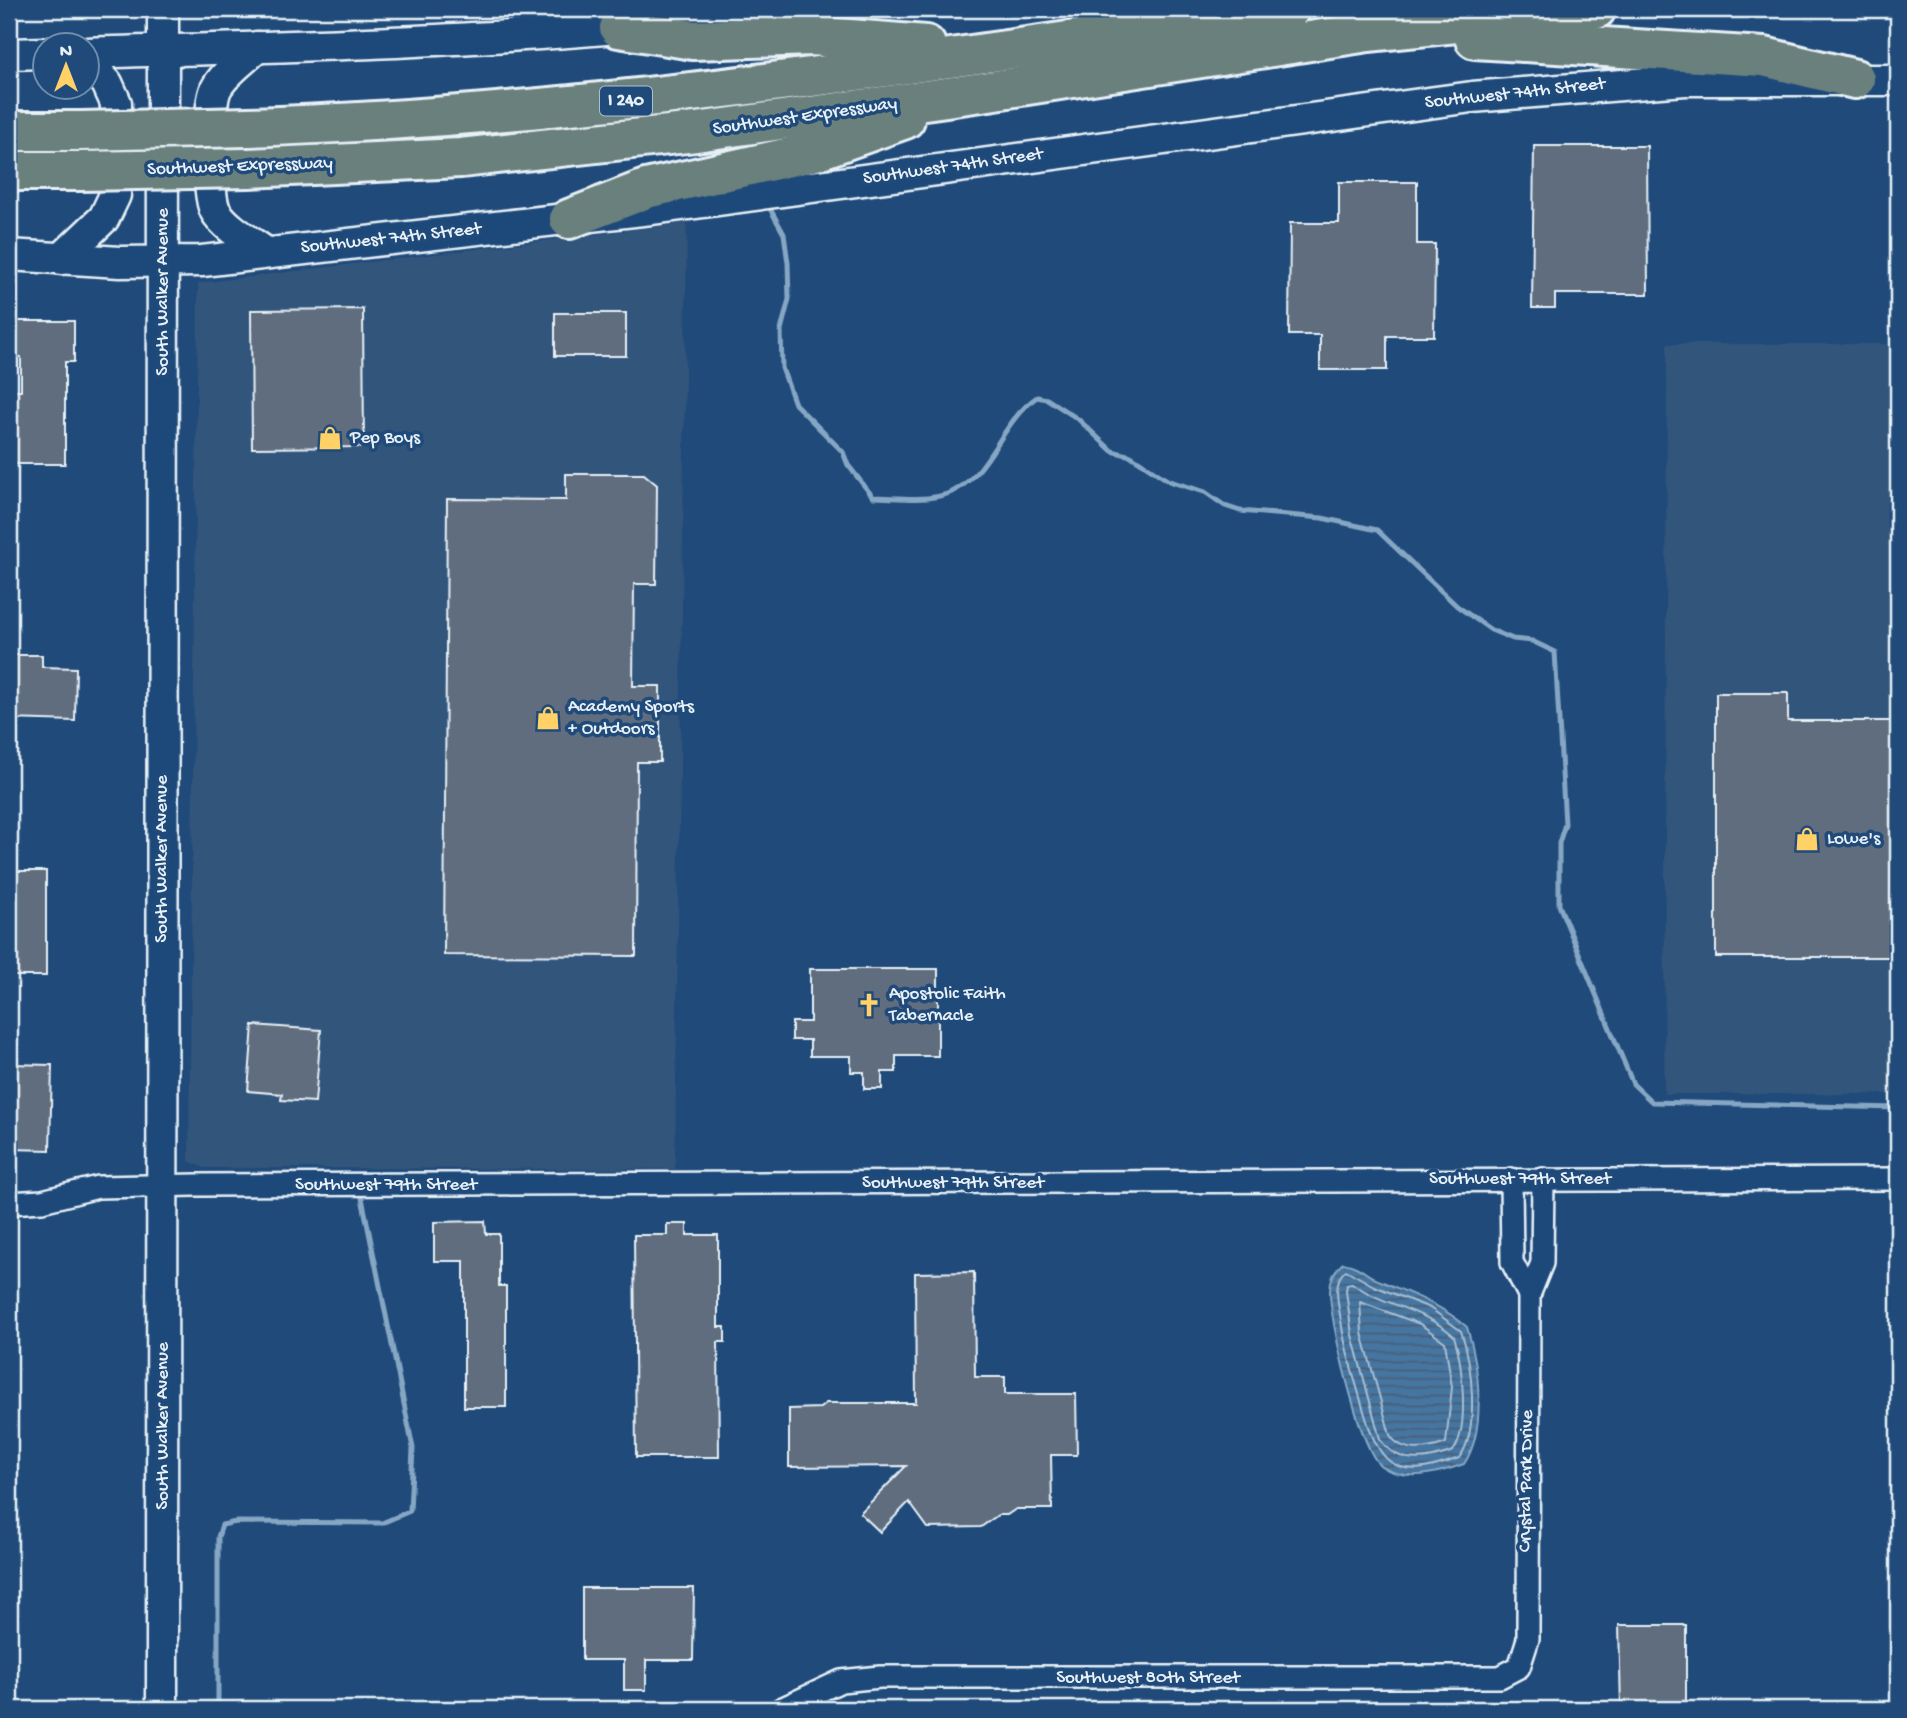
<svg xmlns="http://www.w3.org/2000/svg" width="1907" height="1718" font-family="'Gochi Hand',sans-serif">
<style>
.built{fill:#32547b}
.water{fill:url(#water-rules);stroke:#86a7c4;stroke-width:2}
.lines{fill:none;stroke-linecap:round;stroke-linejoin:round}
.shore{stroke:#a7bfd5;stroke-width:2}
.stream{stroke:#86a7c4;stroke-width:5}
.building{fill:#5e6d7e;stroke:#e8f1f8;stroke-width:2}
.street-casing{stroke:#e8f1f8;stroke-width:26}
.secondary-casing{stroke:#e8f1f8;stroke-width:35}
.highway-casing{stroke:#e8f1f8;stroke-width:44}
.street{stroke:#1f4a7a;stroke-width:21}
.secondary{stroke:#1f4a7a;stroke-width:30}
.highway{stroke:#6a807c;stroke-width:38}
.highway-bridge-casing{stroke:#e8f1f8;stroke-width:44;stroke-linecap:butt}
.highway-bridge{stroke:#6a807c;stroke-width:38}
.labels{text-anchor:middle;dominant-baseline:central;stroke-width:7;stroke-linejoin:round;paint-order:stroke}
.shield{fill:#1f4a7a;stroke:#acbfd2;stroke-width:2}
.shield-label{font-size:18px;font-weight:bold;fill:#e8f1f8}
.street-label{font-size:19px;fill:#e8f1f8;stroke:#1f4a7a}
.poi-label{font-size:19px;fill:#e8f1f8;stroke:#1f4a7a;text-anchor:start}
</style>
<defs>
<pattern id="water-rules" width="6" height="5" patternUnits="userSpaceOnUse" patternTransform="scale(1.75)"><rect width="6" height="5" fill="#4575a1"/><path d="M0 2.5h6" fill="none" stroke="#465e76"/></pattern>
</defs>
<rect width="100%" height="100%" fill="#1f4a7a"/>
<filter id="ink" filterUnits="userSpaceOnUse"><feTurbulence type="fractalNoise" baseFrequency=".0143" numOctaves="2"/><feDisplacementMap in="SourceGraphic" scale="14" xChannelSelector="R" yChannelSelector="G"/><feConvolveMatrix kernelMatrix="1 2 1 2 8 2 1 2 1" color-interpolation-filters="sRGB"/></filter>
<g filter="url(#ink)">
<g class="built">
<polygon points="687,223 675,1169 204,1168 189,1161 198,283"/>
<polygon points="1667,344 1898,344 1898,1094 1664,1094"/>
</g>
<path class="water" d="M1343,1263C1358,1265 1365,1274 1378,1280C1411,1294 1439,1303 1467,1327C1479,1365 1487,1430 1464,1464C1439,1473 1405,1483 1381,1466C1360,1450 1329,1319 1330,1290C1330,1279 1335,1270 1343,1263Z"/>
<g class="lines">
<g class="shore">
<path d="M1346,1270L1374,1286L1430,1308L1461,1331C1472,1362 1480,1431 1459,1458C1391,1484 1378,1462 1361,1401C1354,1377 1346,1352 1342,1327C1340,1310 1330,1282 1346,1270Z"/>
<path d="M1352,1283C1383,1306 1421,1307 1454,1336C1462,1361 1470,1429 1453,1451C1427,1461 1397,1466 1380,1439L1352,1335L1346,1291L1347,1284Z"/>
<path d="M1360,1302L1420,1324L1445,1342L1452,1387L1446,1443C1427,1450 1402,1454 1390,1435L1362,1333Z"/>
</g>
<g class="stream">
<path d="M768,205L784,234L788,263L789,299L781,330L782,368L795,404L843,452L848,465L873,497C899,497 936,504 959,488C993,466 1003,420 1037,397L1047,399L1078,419L1112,451L1131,456L1169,481L1205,492L1225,506L1240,511L1322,518L1377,530L1457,606L1491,630L1513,639L1532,641L1555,652L1565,824L1559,843V905L1633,1084L1652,1102L1898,1108"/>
<polyline points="218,1705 218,1537 222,1525 236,1522 382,1523 410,1511 413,1448 362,1198"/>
</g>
</g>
<g class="building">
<polygon points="1534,146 1647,146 1648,294 1555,294 1555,308 1532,308"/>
<polygon points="1339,182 1417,182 1417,244 1435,244 1434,336 1387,336 1387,370 1320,370 1320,335 1289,335 1290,223 1339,223"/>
<polygon points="363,309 364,447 252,448 251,310"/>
<rect x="555" y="313" width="71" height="43"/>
<polygon points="9,321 74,321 74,362 65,362 65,464 9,464 9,390 21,390 21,357 9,357"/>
<polygon points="566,474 644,474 657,485 656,584 634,584 633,686 660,686 660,762 637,762 636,956 444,955 447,499 566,500"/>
<polygon points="9,655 42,655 42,667 76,668 75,721 9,719"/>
<polygon points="1716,693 1788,693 1788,721 1898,721 1898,957 1716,957"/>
<rect x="9" y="871" width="37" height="105"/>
<polygon points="810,969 938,969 938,1056 896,1056 896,1072 882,1072 882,1089 864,1089 864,1072 851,1072 851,1056 810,1056 810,1040 792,1040 792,1022 810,1022"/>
<polygon points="253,1025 321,1030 315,1102 281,1100 282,1094 248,1091"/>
<polygon points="9,1064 52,1065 50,1150 9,1149"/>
<polygon points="485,1221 486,1234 499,1234 499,1286 506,1286 506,1407 464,1407 464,1261 434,1261 434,1222"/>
<polygon points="667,1224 687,1224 687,1235 718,1235 718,1327 725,1327 725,1342 718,1342 719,1457 636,1457 634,1235 667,1235"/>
<polygon points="974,1272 975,1377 1005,1377 1005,1394 1076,1394 1077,1455 1051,1455 1052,1509 1016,1509 1007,1515 998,1515 981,1527 928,1528 909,1502 880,1532 860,1513 906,1466 789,1467 789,1409 820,1408 826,1403 916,1403 915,1273"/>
<polygon points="582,1588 694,1588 693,1660 646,1660 646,1690 624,1690 624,1660 582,1660"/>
<polygon points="1619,1625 1686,1625 1686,1709 1621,1709"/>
</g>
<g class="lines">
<g class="street-casing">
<g id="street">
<polyline points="1511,1179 1512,1262 1529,1295"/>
<polyline points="9,1203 42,1201 98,1187 196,1185 1898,1179"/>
<polyline points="781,1709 841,1681 880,1677 1500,1677 1519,1667 1528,1639 1529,1295 1542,1263 1543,1179"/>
</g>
</g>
<g class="secondary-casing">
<g id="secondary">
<path d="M257,47C244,60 224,73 216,89C208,106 206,197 216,212C227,229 250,241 266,253"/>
<path d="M88,53C322,45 557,41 789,9"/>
<polyline points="9,54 46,53"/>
<polyline points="9,255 120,262 202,261 651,209 1472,97 1685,80 1898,80"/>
<polyline points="61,259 104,218 115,195 116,103 107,83 88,63"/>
<polyline points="162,1709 163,9"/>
</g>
</g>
<g class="highway-casing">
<g id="highway">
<polyline points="619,28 693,40 812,36 926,45"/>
<polyline points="1475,39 1764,57 1855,79"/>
<path d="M248,127C598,116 944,58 1290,9"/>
<polyline points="9,131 81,131"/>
<polyline points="248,168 461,158 696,132 982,92 1368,32 1596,9"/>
<polyline points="9,171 81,171"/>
<polyline points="569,219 646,189 812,152 905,119"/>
</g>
</g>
<use href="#street" class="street"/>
<use href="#secondary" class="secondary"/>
<use href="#highway" class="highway"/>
<g class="highway-bridge-casing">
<g id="highway-bridge">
<polyline points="81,131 248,127"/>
<polyline points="81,171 248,168"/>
</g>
</g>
<use href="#highway-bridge" class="highway-bridge"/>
</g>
</g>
<defs>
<g id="shop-bare" transform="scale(1.89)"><path d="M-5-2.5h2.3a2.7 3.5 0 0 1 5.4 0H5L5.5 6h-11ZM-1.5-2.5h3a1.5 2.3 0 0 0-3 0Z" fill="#ffd166" stroke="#1f4a7a" stroke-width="2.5" paint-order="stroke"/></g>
<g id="church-bare" transform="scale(1.89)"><path d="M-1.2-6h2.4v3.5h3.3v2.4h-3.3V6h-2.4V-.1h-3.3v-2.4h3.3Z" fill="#ffd166" stroke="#1f4a7a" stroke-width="2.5" paint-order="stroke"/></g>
</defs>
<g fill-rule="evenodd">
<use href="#shop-bare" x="330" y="438"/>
<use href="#shop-bare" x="548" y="718"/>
<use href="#shop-bare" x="1807" y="839"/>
<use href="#church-bare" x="869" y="1005"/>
</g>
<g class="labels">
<rect class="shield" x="600" y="86.5" width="52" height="29" rx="5"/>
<g class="shield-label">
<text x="626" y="101">I 240</text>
</g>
<g class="street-label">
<text transform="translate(1515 94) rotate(-6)">Southwest 74th Street</text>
<text transform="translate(805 117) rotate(-8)">Southwest Expressway</text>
<text transform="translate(240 167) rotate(-2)">Southwest Expressway</text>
<text transform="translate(953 167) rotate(-8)">Southwest 74th Street</text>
<text transform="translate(391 239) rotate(-6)">Southwest 74th Street</text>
<text transform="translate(163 292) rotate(-90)">South Walker Avenue</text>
<text transform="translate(162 859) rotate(-90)">South Walker Avenue</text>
<text x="1520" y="1179">Southwest 79th Street</text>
<text x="953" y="1183">Southwest 79th Street</text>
<text x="386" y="1185">Southwest 79th Street</text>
<text transform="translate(163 1426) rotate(-90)">South Walker Avenue</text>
<text transform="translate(1527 1481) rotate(-89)">Crystal Park Drive</text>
<text x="1148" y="1678">Southwest 80th Street</text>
</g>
<g class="poi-label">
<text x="350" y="438">Pep Boys</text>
<text x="568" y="707">Academy Sports<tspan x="568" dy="22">+ Outdoors</tspan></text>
<text x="1827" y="839">Lowe's</text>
<text x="889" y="994">Apostolic Faith<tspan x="889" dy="22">Tabernacle</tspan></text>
</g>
</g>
<rect width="1907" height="1718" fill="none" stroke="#1f4a7a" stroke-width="35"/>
<rect x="18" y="18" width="1872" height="1683" fill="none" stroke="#e8f1f8" stroke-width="2.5" filter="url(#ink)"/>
<g transform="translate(66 66)"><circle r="33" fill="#1f4a7a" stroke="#6f8dac" stroke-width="2"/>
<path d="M0-5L12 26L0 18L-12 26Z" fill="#ffd166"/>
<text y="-10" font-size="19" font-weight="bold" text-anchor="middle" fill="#e8f1f8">N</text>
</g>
</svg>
